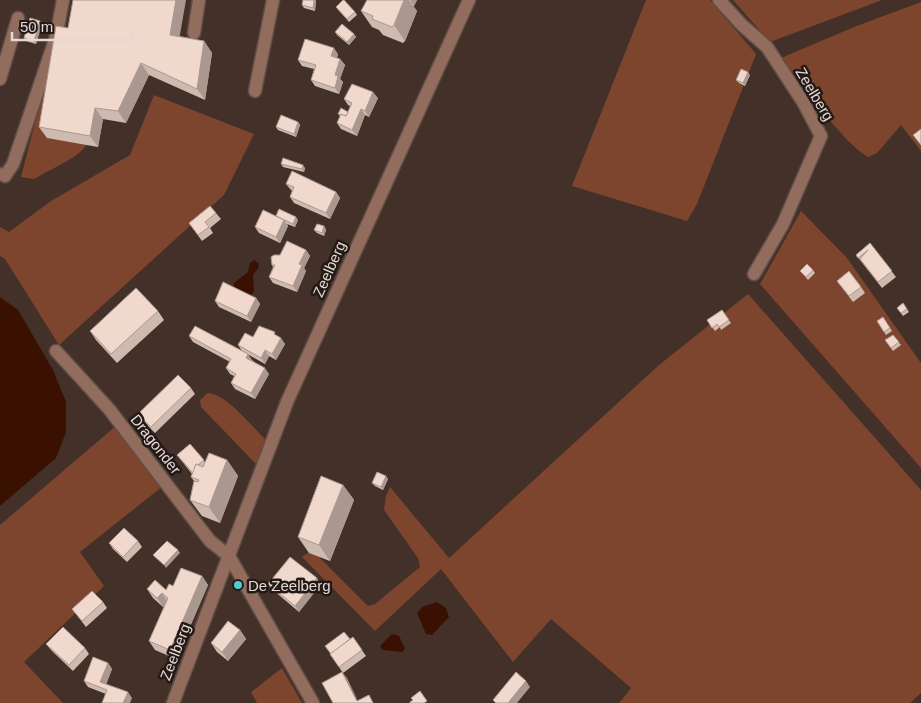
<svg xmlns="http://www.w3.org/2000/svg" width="921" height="703" font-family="Helvetica,sans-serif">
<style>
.green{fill:#7d452e}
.water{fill:#3a1000}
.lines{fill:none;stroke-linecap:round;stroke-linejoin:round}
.minor-casing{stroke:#604e47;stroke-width:15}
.minor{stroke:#926c5c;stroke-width:12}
.wall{fill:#cfbab0}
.shaded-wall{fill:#a99790}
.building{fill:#f1d8cd;stroke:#a99790}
.poi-dot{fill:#53cdca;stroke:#231a17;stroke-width:2}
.labels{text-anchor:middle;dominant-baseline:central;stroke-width:5;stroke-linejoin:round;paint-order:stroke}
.street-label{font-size:15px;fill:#e5d8d3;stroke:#231a17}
.poi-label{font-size:15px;fill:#e5d8d3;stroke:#231a17;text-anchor:start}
</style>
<rect width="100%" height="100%" fill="#433028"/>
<g class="green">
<polygon points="646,0 710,0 756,54 697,204 687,221 572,186"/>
<polygon points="733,0 882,0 770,42"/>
<path d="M921,2V151L901,125L877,153L868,157C843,143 801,83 781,58L854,27Z"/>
<path d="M43,91L104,107C91,155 75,156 34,179L21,177Z"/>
<polygon points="154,95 254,134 224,195 59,345 5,259 0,256 0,227 9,232 51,201 130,155"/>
<polygon points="801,211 847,258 921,363 921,468 760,284"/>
<polygon points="748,294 921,490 921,693 910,703 619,703 631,688 551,619 513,662 441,569 375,631 302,557 308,553 316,554 368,606 375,604 420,567 418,558 384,510 386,496 390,487 449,558 659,365"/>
<path d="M208,393C227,394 252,427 267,441L257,465L201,407L200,400Z"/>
<polygon points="117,425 163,486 80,552 104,586 24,662 63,703 0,703 0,525"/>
<polygon points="282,668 302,703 257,703 251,692"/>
</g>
<g class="water">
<polygon points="254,260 258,263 259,267 253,275 254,291 249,299 233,289 234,283 248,272 250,263"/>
<polygon points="0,297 18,310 53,370 66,402 66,432 56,458 0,506"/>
<polygon points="437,602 446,608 449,617 432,635 426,634 417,613 422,607"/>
<polygon points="392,634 399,636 405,649 402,652 383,650 380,646"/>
</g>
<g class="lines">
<g class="minor-casing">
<g id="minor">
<polyline points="719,0 742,25 767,47 803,102 821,136 783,224 754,274"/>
<polyline points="194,33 199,0"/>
<polyline points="0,79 18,18"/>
<polyline points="255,91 273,0"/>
<polyline points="0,174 5,176 13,164 56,37 63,0"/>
<polyline points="56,351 109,409 210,541 229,556 313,703"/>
<polyline points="173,703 287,402 469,0"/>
</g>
</g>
<use href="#minor" class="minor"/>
</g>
<g class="wall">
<polygon points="316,0 315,11 304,8 302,5"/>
<polygon points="367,0 417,0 414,6 413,6 417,11 405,41 403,43 383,35 379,30 372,27 361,11"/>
<polygon points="336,7 355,12 357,15 349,22"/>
<polygon points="42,24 36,44 26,41 24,38"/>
<polygon points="68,28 179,36 204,41 212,53 205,100 149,75 126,123 103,119 98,147 47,138 39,127"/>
<polygon points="335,32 354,34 356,37 349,45 337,35"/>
<polygon points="338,54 337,58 340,59 345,65 340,79 343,82 339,94 315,86 311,80 314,69 302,66 298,60"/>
<polygon points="750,75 745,86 739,83 736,80"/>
<polygon points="378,98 369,117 365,115 357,136 341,129 337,123 340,116 338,114 348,112 350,106 348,105 344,99"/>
<polygon points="298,122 300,125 296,137 278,130 276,127"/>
<polygon points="281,164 305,168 304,172 283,167"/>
<polygon points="286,184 336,192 340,198 330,219 294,203 290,197 292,191 291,190"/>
<polygon points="216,213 221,219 210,228 213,233 202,241 189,223"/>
<polygon points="276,216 298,220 295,227 287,224 288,226 280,243 259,233 255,227"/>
<polygon points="324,226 326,230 324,236 317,233 314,230"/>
<polygon points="870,243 896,277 882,288 856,255"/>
<polygon points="306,250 310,256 304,268 306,271 297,292 273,283 269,277 273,267 272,265 280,255"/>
<polygon points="813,270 815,273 808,280 800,271"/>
<polygon points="837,281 861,287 865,293 853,302"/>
<polygon points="256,298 260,304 251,322 219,307 215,301"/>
<polygon points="903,303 909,312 903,316 897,308"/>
<polygon points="722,310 731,323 721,330 720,327 715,331 707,320"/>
<polygon points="158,311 164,320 117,363 96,340 90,331"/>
<polygon points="883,317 892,331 886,335 877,321"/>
<polygon points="893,335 901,345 893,351 885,340"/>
<polygon points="189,336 252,360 269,374 255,399 235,389 231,383 234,376 230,374 226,368 230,362 193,342"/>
<polygon points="278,336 285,344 276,360 269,356 265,364 242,351 238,345 253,337"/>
<polygon points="191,388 195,394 155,433 142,420 138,414"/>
<polygon points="190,444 205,462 227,460 238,476 220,523 202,516 190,500 194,481 191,477 192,474 177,455"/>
<polygon points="388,479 383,490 375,486 372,483"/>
<polygon points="343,485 354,500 330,561 309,553 298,537"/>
<polygon points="138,541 142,547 127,562 113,549 109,543"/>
<polygon points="202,576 208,585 176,659 155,650 149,641 165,605 163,607 153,598 147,589 166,590 173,586"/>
<polygon points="268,584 321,584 299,612 273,590"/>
<polygon points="103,602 107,608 86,627 72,609"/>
<polygon points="240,630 246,639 228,661 217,652 211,643"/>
<polygon points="353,637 366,656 343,673 330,654"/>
<polygon points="46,644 85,648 89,654 73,671 51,650"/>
<polygon points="108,663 112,669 106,684 132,698 106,694 88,687 84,681"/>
</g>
<g class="shaded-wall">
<polygon points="176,0 186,0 178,46 170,35"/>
<polygon points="314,0 316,0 315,11 313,8"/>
<polygon points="404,0 409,0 417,11 405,41 394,25"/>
<polygon points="410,0 417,0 414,6"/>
<polygon points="40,21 42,24 36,44 34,41"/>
<polygon points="354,34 356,37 349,45 347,42"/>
<polygon points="204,41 212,53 205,100 197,89"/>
<polygon points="334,48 338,54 336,62 331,56"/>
<polygon points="340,59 345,65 340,79 343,82 339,94 335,88 335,75"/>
<polygon points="141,63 149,75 126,123 118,111"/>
<polygon points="748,72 750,75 745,86 743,83"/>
<polygon points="373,92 378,98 369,117 365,111"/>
<polygon points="95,108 103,119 98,147 90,136"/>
<polygon points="361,109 365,115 357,136 352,130"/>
<polygon points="298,122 300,125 296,137 294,134"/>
<polygon points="303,165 305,168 304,172 302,169"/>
<polygon points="336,192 340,198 330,219 326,213"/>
<polygon points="296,217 298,220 295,227 293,224"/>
<polygon points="284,220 288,226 280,243 276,237"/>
<polygon points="324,226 326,230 324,236 322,233"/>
<polygon points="306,250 310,256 304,268 306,271 297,292 293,286 299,264"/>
<polygon points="256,298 260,304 251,322 247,316"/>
<polygon points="281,338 285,344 276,360 272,354"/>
<polygon points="265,350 269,356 265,364 261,358"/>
<polygon points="248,354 252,360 251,364 246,358"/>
<polygon points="265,368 269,374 255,399 251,393"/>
<polygon points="227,460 238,476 220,523 209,507"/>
<polygon points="386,476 388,479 383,490 381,487"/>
<polygon points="343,485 354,500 330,561 319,545"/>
<polygon points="178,550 180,553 166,568 164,565"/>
<polygon points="202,576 208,585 176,659 170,650"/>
<polygon points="317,578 321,584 299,612 295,606"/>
<polygon points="162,593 168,602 163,607 157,598"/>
<polygon points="240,630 246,639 228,661 222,652"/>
<polygon points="108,663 112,669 105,688 100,682"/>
<polygon points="342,672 347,678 359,703"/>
<polygon points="526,681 530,687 517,703 508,703"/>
<polygon points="128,692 132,698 130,703 123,703"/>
</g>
<g class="building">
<polygon points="73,0 176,0 170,35 204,41 197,89 141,63 118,111 95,108 90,136 39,127 56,26 68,28"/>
<polygon points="303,0 314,0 313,8 302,5"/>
<polygon points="343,0 344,0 355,12 347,19 336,7"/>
<polygon points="367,0 404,0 394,25 392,27 372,19 373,16 361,11"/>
<polygon points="30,18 40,21 34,41 24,38"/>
<polygon points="342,24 354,34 347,42 335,32"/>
<polygon points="305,39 334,48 331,56 340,59 335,75 338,76 335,88 311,80 316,65 298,60"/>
<polygon points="741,69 748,72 743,83 736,80"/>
<polygon points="352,84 373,92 365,111 361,109 352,130 337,123 341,114 346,116 352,103 344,99"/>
<polygon points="341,108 348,112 346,116 341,114 341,115 338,114"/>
<polygon points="281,115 298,122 294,134 276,127"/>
<polygon points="921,129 921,145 913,135"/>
<polygon points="283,158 303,165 302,169 281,164"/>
<polygon points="292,171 336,192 326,213 290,197 294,187 286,184"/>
<polygon points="210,206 216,213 205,222 209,227 198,235 189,223"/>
<polygon points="279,209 296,217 293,224 276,216"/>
<polygon points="263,210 284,220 276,237 255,227"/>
<polygon points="317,224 324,226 322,233 314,230"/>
<polygon points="287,241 306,250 299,264 302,265 293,286 269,277 275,265 272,265 271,257 274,255 280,255"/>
<polygon points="870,243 892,271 878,282 860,259 868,250 858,258 856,255"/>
<polygon points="807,264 813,270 806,277 800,271"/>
<polygon points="849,271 861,287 849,296 837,281"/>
<polygon points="223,282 256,298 247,316 215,301"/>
<polygon points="136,288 158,311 111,354 90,331"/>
<polygon points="903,303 907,309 901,313 897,308"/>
<polygon points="722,310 729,320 719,327 717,324 712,328 707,320"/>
<polygon points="883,317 890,328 884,332 877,321"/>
<polygon points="195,326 248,354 246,358 265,368 251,393 231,383 236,374 226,368 231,359 189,336"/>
<polygon points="259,326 275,332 274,334 281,338 272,354 265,350 261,358 238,345 245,333 253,337"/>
<polygon points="893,335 899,342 891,348 885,340"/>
<polygon points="178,375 191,388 151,427 138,414"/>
<polygon points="190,444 204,460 199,464 199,465 196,464 193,473 177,455"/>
<polygon points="209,453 227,460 209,507 190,500 194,481 198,482 199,480 191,477 196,464 203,467"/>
<polygon points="377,472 386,476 381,487 372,483"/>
<polygon points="321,476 343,485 319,545 298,537"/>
<polygon points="124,528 138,541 123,557 109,543"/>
<polygon points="167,541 178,550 164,565 153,555"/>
<polygon points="290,557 317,578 295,606 268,584"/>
<polygon points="181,568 202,576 170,650 149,641 168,598 162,593 157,598 147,589 155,580 166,590 169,584 173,586"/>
<polygon points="92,591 103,602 82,621 72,609"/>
<polygon points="228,621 240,630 222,652 211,643"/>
<polygon points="63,627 85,648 69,665 46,644"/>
<polygon points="344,632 350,639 331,654 325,646"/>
<polygon points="353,637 362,650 339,667 330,654"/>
<polygon points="93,657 108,663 100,682 128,692 123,703 102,703 107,690 84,681"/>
<polygon points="342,672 357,701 369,695 373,703 333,703 322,683"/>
<polygon points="516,672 526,681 508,703 496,703 493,700"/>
<polygon points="420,691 427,701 424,703 410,703 410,702 413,700 411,698"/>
</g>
<circle class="poi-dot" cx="238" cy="585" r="5"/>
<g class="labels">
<g class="street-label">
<text transform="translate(815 94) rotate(59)">Zeelberg</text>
<text transform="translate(329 269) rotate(-66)">Zeelberg</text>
<text transform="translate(156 444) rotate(52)">Dragonder</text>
<text transform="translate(175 652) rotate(-69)">Zeelberg</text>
</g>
<g class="poi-label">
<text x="248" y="585">De Zeelberg</text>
</g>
</g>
<path d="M12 32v8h120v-8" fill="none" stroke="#e5d8d3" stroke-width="2.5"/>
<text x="20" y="32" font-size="15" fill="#e5d8d3" stroke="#231a17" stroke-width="4" paint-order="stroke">50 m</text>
</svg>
